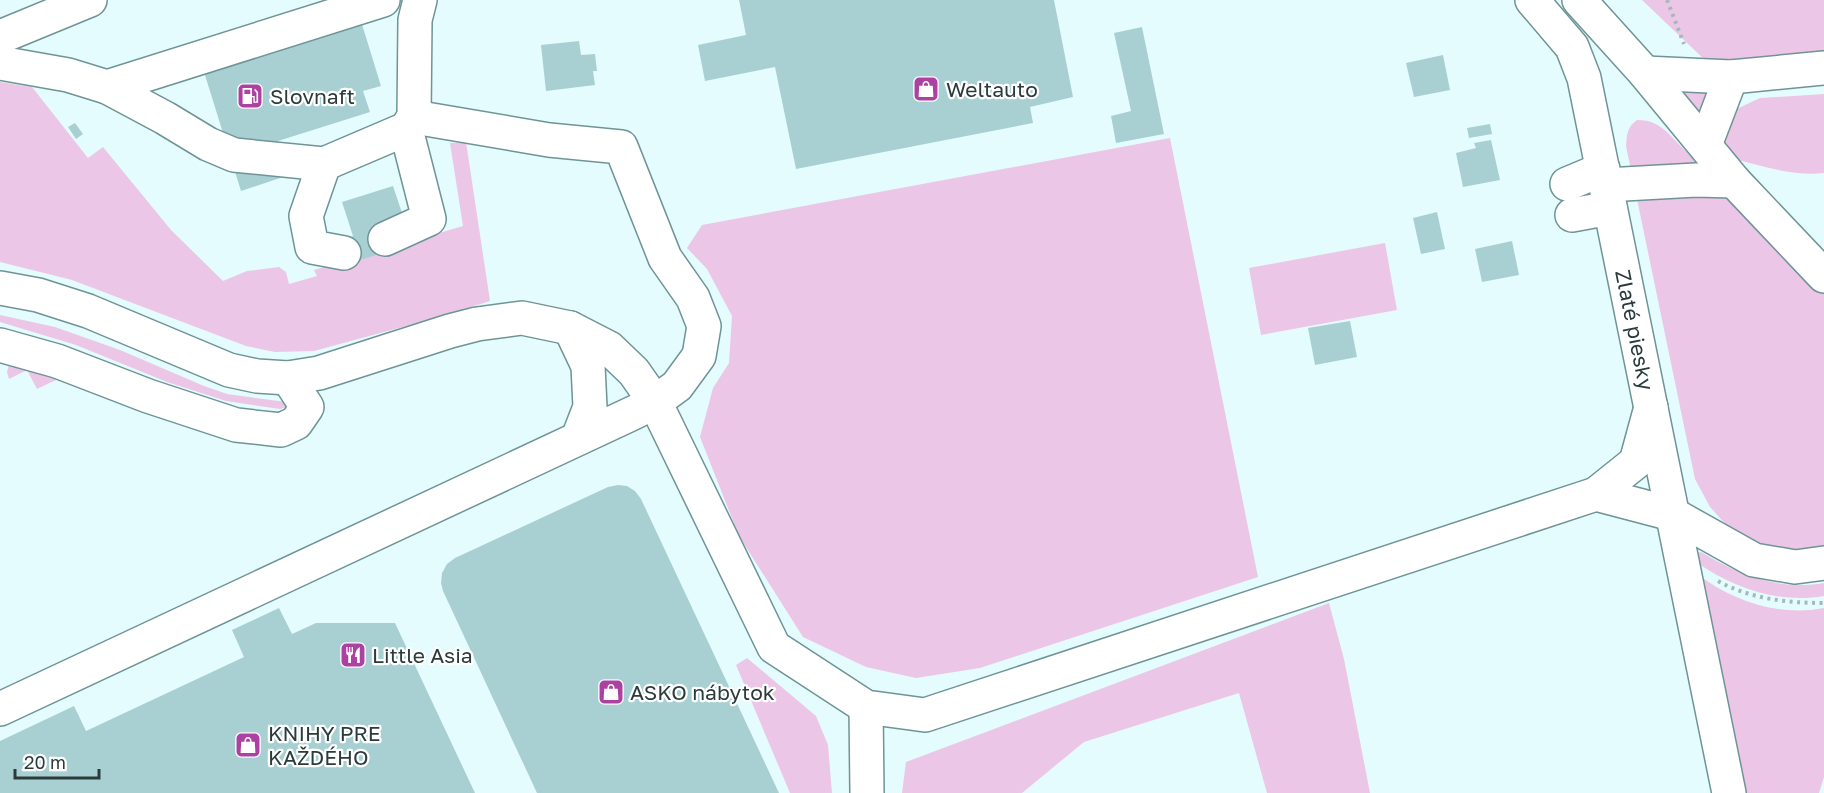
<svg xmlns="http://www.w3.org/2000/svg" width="1824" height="793" font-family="'Golos Text',sans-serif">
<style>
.green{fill:#ecc6e6}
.building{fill:#a8d0d2}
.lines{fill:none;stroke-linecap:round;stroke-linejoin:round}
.minor-casing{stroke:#6e9496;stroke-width:36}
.major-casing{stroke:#6e9496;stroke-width:36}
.path{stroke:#a4baba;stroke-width:4;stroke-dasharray:3 4.5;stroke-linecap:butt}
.minor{stroke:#fff;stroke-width:33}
.major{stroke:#fff;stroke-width:33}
.labels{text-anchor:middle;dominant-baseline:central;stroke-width:4.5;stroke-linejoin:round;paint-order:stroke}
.poi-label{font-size:21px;fill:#2b3b3b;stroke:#fff;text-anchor:start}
.street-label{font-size:21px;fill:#2b3b3b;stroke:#fff}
</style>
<rect width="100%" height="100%" fill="#e4fcfd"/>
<g class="green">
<polygon points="1642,0 1824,0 1824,53 1707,62"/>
<polygon points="0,82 32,87 88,158 103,147 171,230 223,281 247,271 279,267 286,272 289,284 317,276 314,270 463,226 450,143 466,142 490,301 432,319 314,351 275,352 246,346 72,280 0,262"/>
<polygon points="1669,82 1714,90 1699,119"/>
<path d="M1824,94V173C1793,177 1760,165 1730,158L1722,131L1728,113L1760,98Z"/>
<path d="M1637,120C1651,120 1658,124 1668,133L1824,294V553L1768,550L1730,529L1710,507L1695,479L1626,146C1627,134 1627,127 1637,120Z"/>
<polygon points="1170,138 1258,577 980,668 916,678 866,667 803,637 739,536 700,437 713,388 729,363 732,316 707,269 687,248 702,225"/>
<polygon points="1385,243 1397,310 1261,335 1249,268"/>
<polygon points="0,315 55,327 120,350 204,386 227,394 286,402 289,406 280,409 226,401 167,382 76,345 0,322"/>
<polygon points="9,364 52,372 56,380 37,389 27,370 9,379 7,372"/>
<path d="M1701,552C1739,575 1779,591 1824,583V596C1779,604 1733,588 1696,562L1694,554Z"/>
<path d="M1697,574C1733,601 1779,617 1824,608V777L1819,793H1740Z"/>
<polygon points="1329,603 1344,659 1370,793 1267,793 1239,693 1084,742 1022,793 902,793 906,762"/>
<polygon points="747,658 816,716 828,745 832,793 790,793 736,665"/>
</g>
<g class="building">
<polygon points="739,0 1054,0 1073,97 1030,107 1033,123 796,169 775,67 705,81 698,45 746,35"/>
<polygon points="361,21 381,86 363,91 370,112 278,141 289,175 241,191 200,59"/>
<polygon points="1142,27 1164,134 1116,143 1111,116 1131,111 1114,33"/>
<polygon points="579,41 581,55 595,54 597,71 593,71 595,85 546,91 541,45"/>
<polygon points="1443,55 1450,90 1414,97 1406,63"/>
<polygon points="75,123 83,134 76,139 68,127"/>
<polygon points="1490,124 1492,134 1469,138 1467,128"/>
<polygon points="1491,140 1500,180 1463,187 1456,153 1476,148 1474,143"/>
<polygon points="393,186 405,222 389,251 347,264 339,241 353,236 342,202"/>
<polygon points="1437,212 1445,249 1421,254 1413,218"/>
<polygon points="1512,241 1519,275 1482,282 1475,249"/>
<polygon points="1350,321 1357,357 1315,365 1308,328"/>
<polygon points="618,485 627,486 635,491 641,499 779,793 537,793 443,591 441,583 442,573 447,564 455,558 608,487"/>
<polygon points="279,608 292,634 316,623 395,623 475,793 0,793 0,741 74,706 86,731 244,657 232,630"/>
</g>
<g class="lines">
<g class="minor-casing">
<g id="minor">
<path id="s1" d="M1532,0L1572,47L1584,78L1729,793"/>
<polyline points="1579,0 1645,73 1734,181 1824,276"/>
<polyline points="0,63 68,75 107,87 165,118 208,144 234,155 324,164 406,129 414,117 415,20 420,0"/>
<polyline points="1645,73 1731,77 1824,68"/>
<polyline points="107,87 383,0"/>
<polyline points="1705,145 1731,77"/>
<polyline points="324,164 306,216 312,247 344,253"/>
<polyline points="1567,184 1603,169"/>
<polyline points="1606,185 1696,180 1734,181"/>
<polyline points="1572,215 1610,208"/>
<polyline points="385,239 429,219 406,129"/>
<polyline points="0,288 38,295 88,311 229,370 257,376 288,378 319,373 450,331 477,324 522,318 570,328 609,348 634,372 655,402 774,647 866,707 925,715 1596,494 1636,462 1651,407"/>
<polyline points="570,328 588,366 590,407 578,438"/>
<polyline points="0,345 57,361 148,396 236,425 281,430 296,423 307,407 288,378"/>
<polyline points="1596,494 1672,514 1754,560 1795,567 1824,563"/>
<polyline points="866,707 867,793"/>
<polyline points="0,709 633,413 655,402 677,386 699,356 704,326 693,298 665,258 621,147 549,140 414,117"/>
</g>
</g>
<g class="major-casing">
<polyline id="major" points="0,37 90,0"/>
</g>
<g class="path">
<polyline points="1667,0 1684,44"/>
<path d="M1718,581C1751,599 1787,603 1824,603"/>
</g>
<use href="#minor" class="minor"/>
<use href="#major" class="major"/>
</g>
<defs>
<g id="shop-square" transform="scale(1.35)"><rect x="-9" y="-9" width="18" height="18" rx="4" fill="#ac41a1" stroke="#fff"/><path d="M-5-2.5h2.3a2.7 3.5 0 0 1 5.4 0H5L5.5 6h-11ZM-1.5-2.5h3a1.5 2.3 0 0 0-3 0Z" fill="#fff"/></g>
<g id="fuel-square" transform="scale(1.35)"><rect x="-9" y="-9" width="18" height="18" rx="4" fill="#ac41a1" stroke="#fff"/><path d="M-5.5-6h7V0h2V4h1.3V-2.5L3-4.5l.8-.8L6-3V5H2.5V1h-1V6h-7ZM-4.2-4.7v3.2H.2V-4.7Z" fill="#fff"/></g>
<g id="restaurant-square" transform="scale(1.35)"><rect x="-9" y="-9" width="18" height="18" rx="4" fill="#ac41a1" stroke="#fff"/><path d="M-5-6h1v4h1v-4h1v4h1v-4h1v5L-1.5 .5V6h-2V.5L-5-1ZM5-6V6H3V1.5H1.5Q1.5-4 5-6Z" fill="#fff"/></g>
</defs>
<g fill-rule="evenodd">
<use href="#shop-square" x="926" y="89"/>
<use href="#fuel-square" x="250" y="96"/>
<use href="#restaurant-square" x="353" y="655"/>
<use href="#shop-square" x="611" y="692"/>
<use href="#shop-square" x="248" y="745"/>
</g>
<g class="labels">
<g class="poi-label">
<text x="946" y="89">Weltauto</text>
<text x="270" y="96">Slovnaft</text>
<text x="372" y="655">Little Asia</text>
<text x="630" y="692">ASKO nábytok</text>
<text x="268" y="733">KNIHY PRE<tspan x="268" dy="24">KAŽDÉHO</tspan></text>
</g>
<g class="street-label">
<text stroke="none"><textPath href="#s1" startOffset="352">Zlaté piesky</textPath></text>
</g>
</g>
<path d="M15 769v9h84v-9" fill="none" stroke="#2b3b3b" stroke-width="3"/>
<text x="24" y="769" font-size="18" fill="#2b3b3b" stroke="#ffffff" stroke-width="4.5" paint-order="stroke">20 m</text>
</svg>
